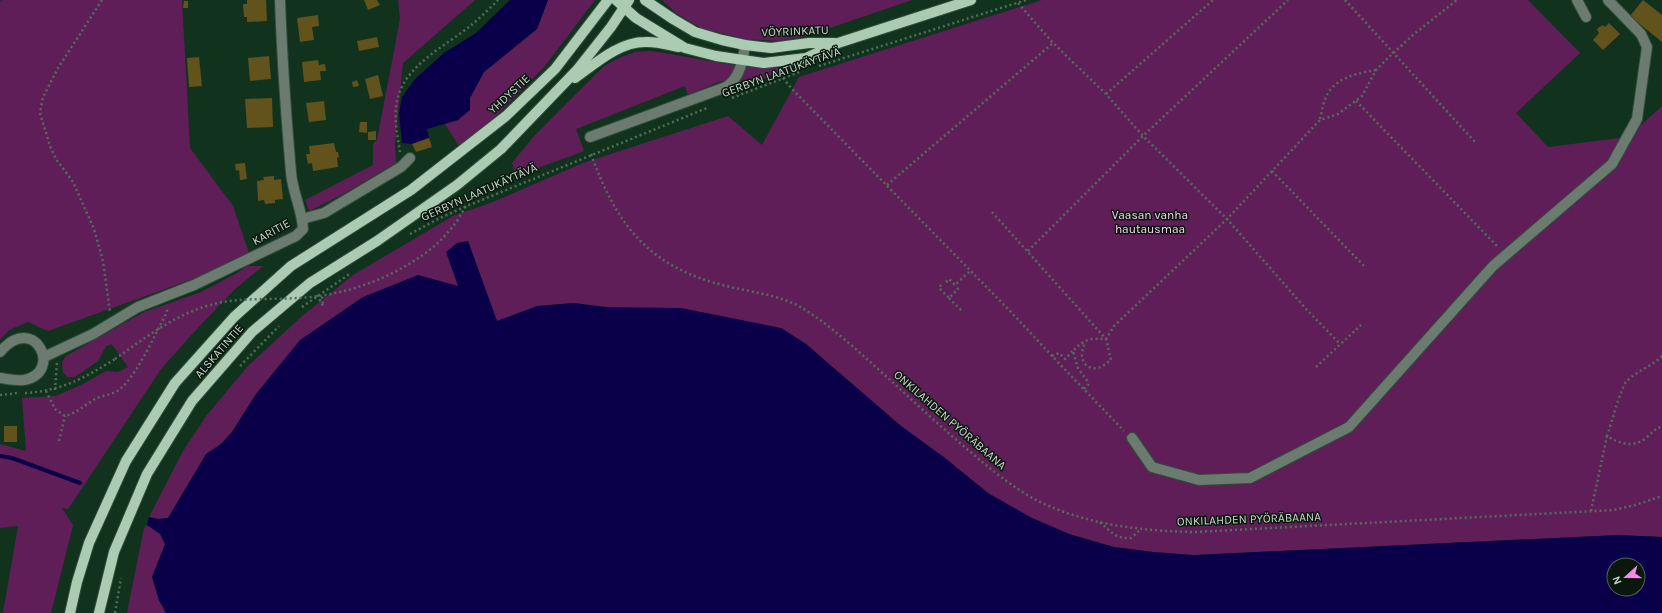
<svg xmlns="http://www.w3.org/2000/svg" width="1662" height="613" font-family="Karla,sans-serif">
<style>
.green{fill:#601e59}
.water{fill:#0a004a;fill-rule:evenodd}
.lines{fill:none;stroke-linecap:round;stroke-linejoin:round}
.stream{stroke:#0a004a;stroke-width:4}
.building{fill:#62521c}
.minor-casing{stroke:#2e4e39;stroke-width:12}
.major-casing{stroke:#2e4e39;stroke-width:12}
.path{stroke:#516e5a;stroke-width:2.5;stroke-dasharray:2 3;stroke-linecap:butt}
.minor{stroke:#6b7b6f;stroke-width:10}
.major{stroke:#abcbb3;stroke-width:10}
.path-bridge{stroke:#516e5a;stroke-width:2.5;stroke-dasharray:2 3;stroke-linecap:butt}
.labels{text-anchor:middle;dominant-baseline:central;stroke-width:3;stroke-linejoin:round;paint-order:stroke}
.street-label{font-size:12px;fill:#c6d9ca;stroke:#09170d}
.park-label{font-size:12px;fill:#fcd3f4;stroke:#09170d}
</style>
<rect width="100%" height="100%" fill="#11331d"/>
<g class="green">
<polygon points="2,0 182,0 190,148 233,206 249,253 193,279 48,331 28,322 9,330 0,340 0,1"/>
<polygon points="398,0 475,0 403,63 395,143 396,163 343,194 309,211 305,200 373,165 373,144 377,140 400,19"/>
<polygon points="548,0 595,0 544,67 491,121 459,146 445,124 458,120 484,72 537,29"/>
<polygon points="662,0 912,0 806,36 779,41 744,39 701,28 676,13"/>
<polygon points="1042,0 1528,0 1580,53 1516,113 1548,147 1628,137 1662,106 1662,537 1618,535 1194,555 1153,552 1114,547 1069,534 1030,517 988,493 945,458 901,426 806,344 781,328 574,303 537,306 497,321 468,241 458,287 418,275 256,394 232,432 221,444 206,454 168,518 158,519 149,517 183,451 207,415 248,366 301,317 353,275 453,216 493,202 583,163 728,116 762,145 799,77"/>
<path d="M651,51C698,57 745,72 793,67L753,83L721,81L688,95L685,86L576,129L584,151L516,176L512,163L535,135L604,66L621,57L635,52Z"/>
<polygon points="247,266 263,266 235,289 194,332 161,369 68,509 62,508 73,525 51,613 3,613 18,526 0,528 0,444 26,451 22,398 56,396 81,385 106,371 118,372 128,367 112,344 106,346 98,361 75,377 67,377 63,372 62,362 66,356 144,312 201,292 237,273"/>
<polygon points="147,525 160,534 165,544 152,577 159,600 166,613 127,613 144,528"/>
</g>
<g class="water">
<polygon points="510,0 548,0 537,29 484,72 470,98 470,110 458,120 427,129 429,138 412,144 402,143 399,113 402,97 415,79 444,53 476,33"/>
<path d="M468,241L497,321L537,306L574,303L605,307L681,308L781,328L806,344L901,426L945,458L988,493L1030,517L1069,534L1114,547L1153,552L1194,555L1618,535L1662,537V613H166L159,600L152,577L165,544L160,534L147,525L149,517L158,519L168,518L206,454L221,444L232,432L256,394L300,340L363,297L418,275L458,286L446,252L457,243ZM1614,565H1638V589H1614Z"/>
</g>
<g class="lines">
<polyline class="stream" points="0,456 12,458 80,483"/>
</g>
<g class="building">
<polygon points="247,0 266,0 267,21 247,22 247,17 244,17 243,4 247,4"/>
<polygon points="364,0 377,0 380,5 368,10"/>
<polygon points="1643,0 1662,15 1662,42 1630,16"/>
<polygon points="184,1 188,1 188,8 183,8"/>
<polygon points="318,15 319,26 312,27 314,40 300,42 297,18"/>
<polygon points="1609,23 1620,34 1603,50 1593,40 1599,33 1597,30 1598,28 1603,25 1605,27"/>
<polygon points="377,37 379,47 359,51 357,41"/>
<polygon points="269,56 271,79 250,81 248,58"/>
<polygon points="199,57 202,86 189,87 187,58"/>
<polygon points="318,60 319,65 325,64 326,71 320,71 321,80 304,82 302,62"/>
<polygon points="378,75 383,96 370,99 365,79"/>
<polygon points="357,80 359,86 353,87 352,82"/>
<polygon points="272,98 273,127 247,128 245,99"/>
<polygon points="324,101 326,120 309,122 306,103"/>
<polygon points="360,122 367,122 367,133 359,132"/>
<polygon points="376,131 376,140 368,140 368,132"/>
<polygon points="429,138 432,147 416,152 412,144"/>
<polygon points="334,143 336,152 338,152 339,157 337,158 338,167 313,171 312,163 308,164 306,154 310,154 309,146"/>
<polygon points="245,163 247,179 240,180 239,170 236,171 235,164"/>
<polygon points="274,176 274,180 281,179 283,199 275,200 275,203 265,204 264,200 258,201 257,181 264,180 263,177"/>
<rect x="4" y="426" width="13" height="16"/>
</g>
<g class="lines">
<g class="minor-casing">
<g id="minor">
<polyline points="1577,0 1586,17"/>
<path d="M590,137L726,87C740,78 743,60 745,45"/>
<polyline points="302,219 324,213 401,167 410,158"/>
<path d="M0,352C35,311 64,373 24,380C17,381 8,379 0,378"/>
<path d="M44,357L93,334L138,307L194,285L296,236L303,229C302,209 292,191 291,172C286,115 282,57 280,0"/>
<polyline points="1132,438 1152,467 1199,480 1250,478 1349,427 1493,266 1612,164 1637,119 1647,47 1641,34 1608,0"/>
</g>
</g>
<g class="major-casing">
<g id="major">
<polyline points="616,0 636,18 685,48 716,56 764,63 806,58 838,43 971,0"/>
<polyline points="645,0 673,19 695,32 722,40 745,45 771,48 809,43 834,43"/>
<path d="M575,78C596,63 619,42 645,42C656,41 668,45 679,47"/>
<polyline points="70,613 77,582 89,543 126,461 175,383 234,317 291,266 411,190 506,116 555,69 608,0"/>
<polyline points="99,613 114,552 147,474 192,401 252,332 310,283 377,241 457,185 501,149 577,70 611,27 629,0"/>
</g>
</g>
<g class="path">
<polyline points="102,0 58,68 43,97 40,113 50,146 56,159 73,182 94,229 103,261 110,312"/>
<polyline points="1345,0 1475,142"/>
<polyline points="1018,3 1053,43 1106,94 1143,136 1227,219 1307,310 1340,344"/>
<polyline points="819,66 1026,0"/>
<polyline points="783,78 792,89 1012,313 1052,356 1124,431"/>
<polyline points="1106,94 1213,0"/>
<polyline points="732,98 802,71"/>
<polyline points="1356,101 1498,247"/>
<path d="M1320,119C1322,111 1323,102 1327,95C1336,77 1359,73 1376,70"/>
<path d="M400,152C397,133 392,110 400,91C411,63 446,45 469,27C479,19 489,9 498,0"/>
<path d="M591,154C617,226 649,267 726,286C755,293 785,295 810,313C831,327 850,344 868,360C904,392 938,425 974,455C994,472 1015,489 1038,501C1087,525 1142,531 1195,532L1614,510L1635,505L1662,496"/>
<polyline points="1272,171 1364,266"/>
<polyline points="887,185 1053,43"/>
<path d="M992,212L1106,339L1111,360C1108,362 1105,365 1101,367C1091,371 1081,365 1082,354C1082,349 1085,346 1083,342"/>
<polyline points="457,221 466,206"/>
<polyline points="410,234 440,218 467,206 707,108"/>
<polyline points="1028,251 1143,136 1288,0"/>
<polyline points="946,282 949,279 955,285 971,270"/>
<polyline points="941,285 939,288 949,298 958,289 955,285"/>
<polyline points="317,295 323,306 322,296"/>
<polyline points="949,298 962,311"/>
<polyline points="302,307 351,273"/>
<polyline points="1052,356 1059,353 1065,359 1073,351"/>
<path d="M1662,356C1651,367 1636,371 1626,382C1621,388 1610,427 1607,436C1620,444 1633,448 1646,438C1652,433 1655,428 1662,427"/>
<polyline points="240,366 279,326"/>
<polyline points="1316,367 1361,325"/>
<path d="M1084,389L1088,385V382L1078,368L1073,351C1084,339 1090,338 1106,339L1114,326L1227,219L1320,120L1338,114L1362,96L1376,70L1388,58L1414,34L1457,0"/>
<polyline points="55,390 57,362"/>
<path d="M46,391L55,409L65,416C77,413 85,405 95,399C103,395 113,395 120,389C138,374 155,334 167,312V308"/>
<path d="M25,393C61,391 85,378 115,359"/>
<polyline points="0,395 18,393"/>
<polyline points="59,441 65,416"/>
<polyline points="1591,511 1607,436"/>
<path d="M1100,522C1111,532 1116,539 1131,538L1140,530"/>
<polyline points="115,613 121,578"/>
</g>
<use href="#minor" class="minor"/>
<use href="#major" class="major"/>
<path class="path-bridge" d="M115,359C145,338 174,315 210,305C238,297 268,300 297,298C347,296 399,276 437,244C444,237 451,229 457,221"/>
</g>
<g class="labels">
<g class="street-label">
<text transform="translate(795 31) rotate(-2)">VÖYRINKATU</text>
<text transform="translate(781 72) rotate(-20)">GERBYN LAATUKÄYTÄVÄ</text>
<text transform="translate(509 94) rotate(-43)">YHDYSTIE</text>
<text transform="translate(479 192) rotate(-24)">GERBYN LAATUKÄYTÄVÄ</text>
<text transform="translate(271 232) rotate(-29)">KARITIE</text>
<text transform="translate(219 351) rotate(-49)">ALSKATINTIE</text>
<text transform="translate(950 420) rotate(41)">ONKILAHDEN PYÖRÄBAANA</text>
<text transform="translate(1249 519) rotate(-2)">ONKILAHDEN PYÖRÄBAANA</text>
</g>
<g class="park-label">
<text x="1150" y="215">Vaasan vanha<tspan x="1150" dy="14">hautausmaa</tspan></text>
</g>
</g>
<g transform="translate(1626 577) rotate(249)"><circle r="19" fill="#09170d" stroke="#556559"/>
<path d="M0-3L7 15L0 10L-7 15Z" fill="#f987e9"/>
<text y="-6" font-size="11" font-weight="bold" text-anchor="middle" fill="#c6d9ca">N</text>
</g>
</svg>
